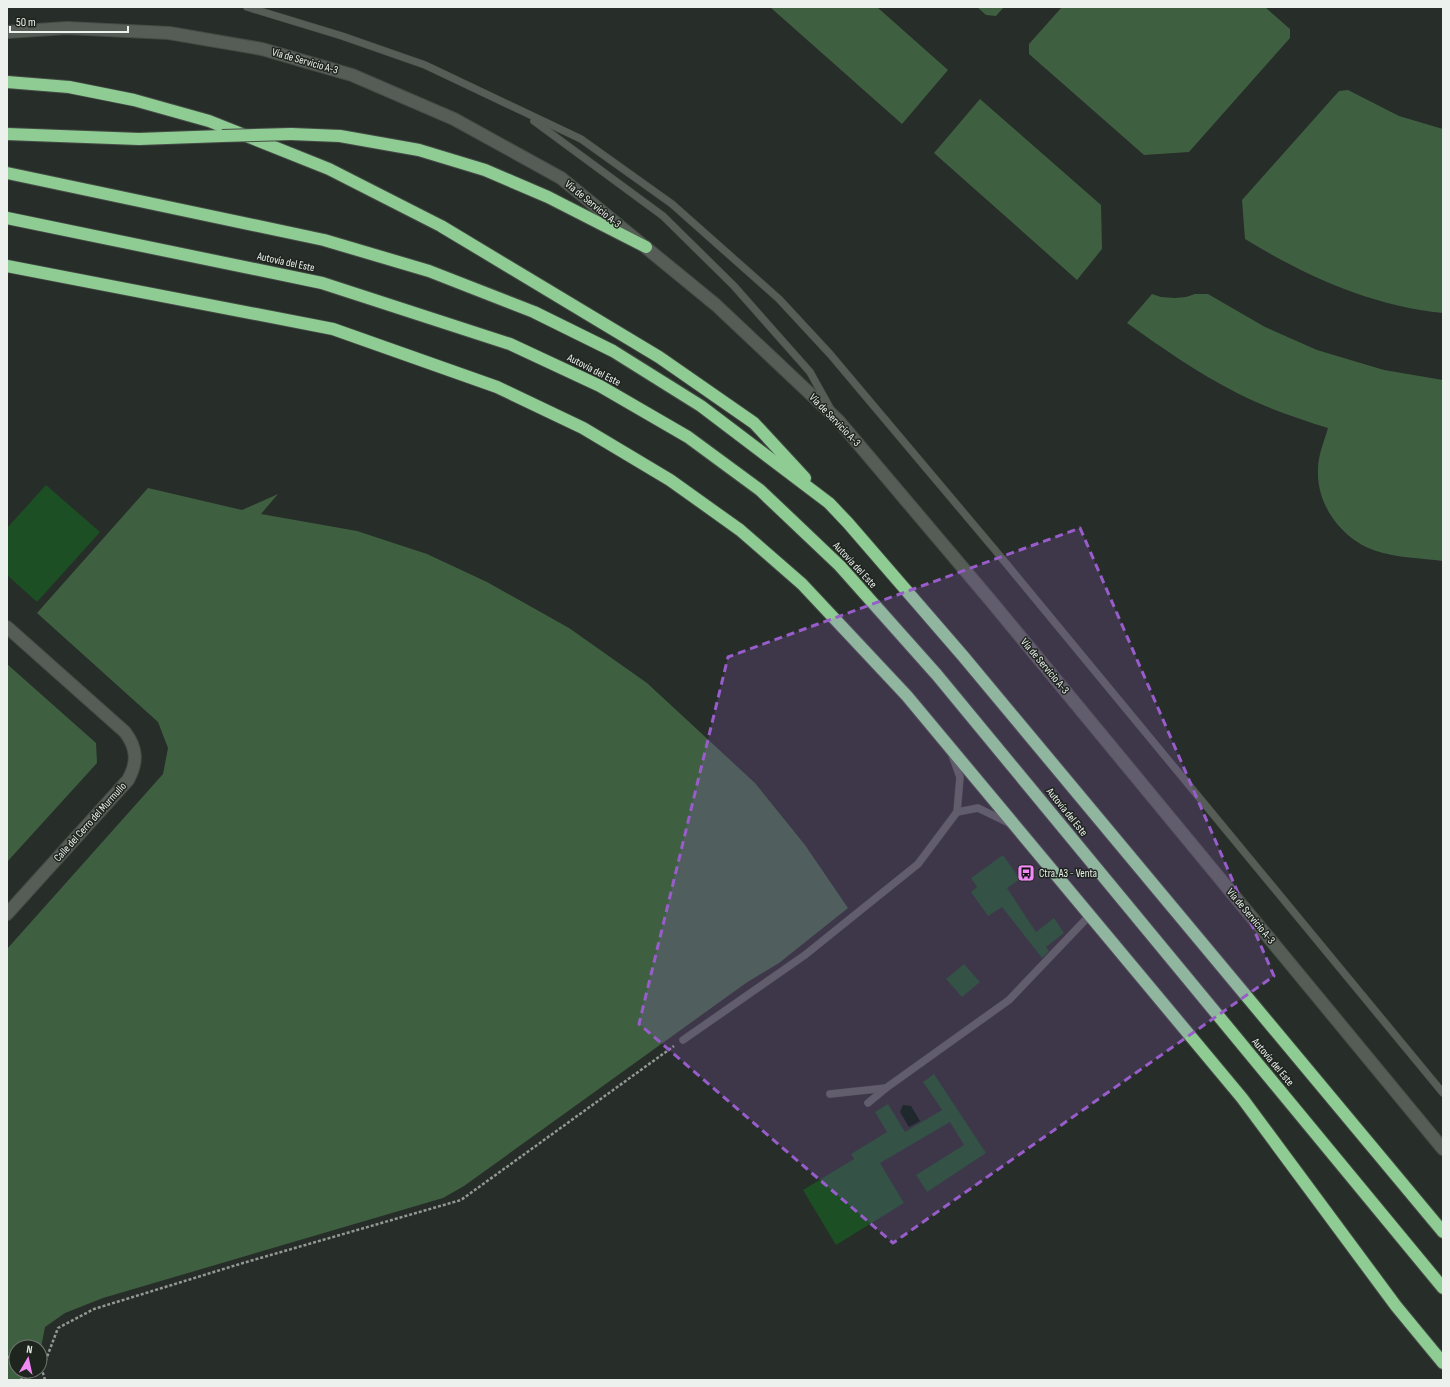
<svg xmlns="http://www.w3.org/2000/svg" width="1450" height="1387" font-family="'Sofia Sans Condensed',sans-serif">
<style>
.green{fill:#3f5f41}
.water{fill:#021b05}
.building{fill:#1c4f24}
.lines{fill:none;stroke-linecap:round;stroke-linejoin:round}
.lane-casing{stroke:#454b45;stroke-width:8}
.street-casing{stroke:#454b45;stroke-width:14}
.secondary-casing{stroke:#454b45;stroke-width:14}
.highway-casing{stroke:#454b45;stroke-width:14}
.path{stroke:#939894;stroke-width:2.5;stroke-dasharray:3 2;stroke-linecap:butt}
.lane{stroke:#565d56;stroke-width:7}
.street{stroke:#565d56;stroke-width:12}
.secondary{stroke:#565d56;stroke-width:12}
.highway{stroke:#8fcc94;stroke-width:12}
.highway-bridge-casing{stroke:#454b45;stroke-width:14;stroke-linecap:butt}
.highway-bridge{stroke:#8fcc94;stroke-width:12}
.marked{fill:#985dcb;fill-opacity:0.2;stroke:#985dcb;stroke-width:3;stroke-dasharray:8 5;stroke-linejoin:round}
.labels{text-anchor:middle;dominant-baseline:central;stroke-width:3;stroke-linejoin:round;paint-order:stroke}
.street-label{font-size:11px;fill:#edf1ee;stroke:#1e241e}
.poi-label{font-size:11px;fill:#edf1ee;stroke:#1e241e;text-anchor:start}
</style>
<rect width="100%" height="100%" fill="#272d28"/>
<g class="green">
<polygon points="770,7 877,7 948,70 902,124"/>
<polygon points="977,7 1004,7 996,16 986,15"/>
<polygon points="1062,7 1265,7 1290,29 1290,38 1189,152 1144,155 1029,54 1029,44"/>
<path d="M1348,90L1399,116L1443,129V313C1372,306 1305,276 1245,239L1242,200L1339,91Z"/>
<polygon points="980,99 1101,205 1102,249 1077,280 934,153"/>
<path d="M1152,294L1161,297L1175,298L1186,297L1195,294H1208L1265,327L1317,350L1384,370L1443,380V561C1421,558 1397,558 1376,551C1343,540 1316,506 1318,469C1318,455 1324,442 1328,428C1297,418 1266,408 1237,393C1198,373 1162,348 1127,323Z"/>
<polygon points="148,488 242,510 278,494 261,514 357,531 427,554 487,582 569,628 647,683 755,783 805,845 848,908 779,963 746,983 464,1186 443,1198 103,1298 65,1313 45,1327 40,1353 40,1347 16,1347 16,1371 35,1371 30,1380 7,1380 7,949 163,774 168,748 158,722 37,613"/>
<polygon points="7,664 96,743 97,763 7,862"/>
</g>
<polygon class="water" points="903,1105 911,1106 920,1121 909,1127 900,1112"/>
<g class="building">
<polygon points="46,485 100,532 37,602 7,575 7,528"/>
<polygon points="1003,855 1020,879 1007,888 1036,932 1054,918 1064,933 1046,947 1049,951 1042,958 1002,907 988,916 971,892 977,887 971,878"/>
<polygon points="964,964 980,982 962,997 946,979"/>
<polygon points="934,1074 986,1153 927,1192 916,1175 964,1145 950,1122 880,1163 904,1203 836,1245 803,1190 854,1159 851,1154 887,1132 875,1112 888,1104 905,1132 942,1110 923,1082"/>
</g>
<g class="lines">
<g class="lane-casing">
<g id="lane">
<polyline points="247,7 342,36 425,65 581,139 672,204 779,299 830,354 995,550 1443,1093"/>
<polyline points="534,121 663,216 734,286 810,372 830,408"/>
<polyline points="957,812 978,808 1011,824"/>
<polyline points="683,1040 805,955 918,864 957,812 960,777 952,755"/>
<polyline points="830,1094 886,1088 1009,1000 1090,915"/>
<polyline points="868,1103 886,1088"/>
</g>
</g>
<g class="street-casing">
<path id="street" d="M7,627L125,732C137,748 138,762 128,780L7,914"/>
</g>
<g class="secondary-casing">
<polyline id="secondary" points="7,32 67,28 169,33 262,49 352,75 454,119 561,178 716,305 838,420 991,601 1443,1149"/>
</g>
<g class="highway-casing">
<g id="highway">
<polyline points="7,82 69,87 134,100 209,121 329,169 441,226 659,357 754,423 805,478"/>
<polyline points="7,134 139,139 222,136"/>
<polyline points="291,134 340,136 419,150 485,170 548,197 646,247"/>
<polyline points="7,173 324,240 429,271 534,312 613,351 701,406 829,503 848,523 963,656 1443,1232"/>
<polyline points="7,218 322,283 510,344 600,386 688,437 760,490 840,566 937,675 1443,1288"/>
<polyline points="7,266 333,329 497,387 583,428 670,480 740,530 802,584 907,696 1242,1098 1396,1306 1443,1363"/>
</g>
</g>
<g class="path">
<polyline points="7,1356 16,1366"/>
<polyline points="20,1371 26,1380"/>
<polyline points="20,1380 42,1370"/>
<polyline points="45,1380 42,1370 58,1328 94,1309 243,1263 461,1200 674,1046"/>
</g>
<use href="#lane" class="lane"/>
<use href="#street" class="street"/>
<use href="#secondary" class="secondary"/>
<use href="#highway" class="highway"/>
<g class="highway-bridge-casing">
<polyline id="highway-bridge" points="222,136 291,134"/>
</g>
<use href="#highway-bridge" class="highway-bridge"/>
</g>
<path class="marked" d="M1080,528L1274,976L893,1243L639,1024L728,657Z"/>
<defs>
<g id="bus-square" transform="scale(0.9)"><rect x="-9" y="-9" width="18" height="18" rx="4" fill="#f18af4" stroke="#1e241e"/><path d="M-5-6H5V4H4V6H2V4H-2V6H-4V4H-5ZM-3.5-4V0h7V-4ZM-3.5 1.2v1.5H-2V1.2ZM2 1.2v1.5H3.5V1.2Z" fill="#111"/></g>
</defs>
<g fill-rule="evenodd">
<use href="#bus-square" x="1026" y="873"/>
</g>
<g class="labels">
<g class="street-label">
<text transform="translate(305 61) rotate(16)">Vía de Servicio A-3</text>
<text transform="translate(593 204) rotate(39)">Vía de Servicio A-3</text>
<text transform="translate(286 262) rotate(12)">Autovía del Este</text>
<text transform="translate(594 370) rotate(27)">Autovía del Este</text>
<text transform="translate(835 420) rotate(46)">Vía de Servicio A-3</text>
<text transform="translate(855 565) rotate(47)">Autovía del Este</text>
<text transform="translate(1045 666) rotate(50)">Vía de Servicio A-3</text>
<text transform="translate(1067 812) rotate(51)">Autovía del Este</text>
<text transform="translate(90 822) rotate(-48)">Calle del Cerro del Murmullo</text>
<text transform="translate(1251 916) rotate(50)">Vía de Servicio A-3</text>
<text transform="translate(1273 1062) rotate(50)">Autovía del Este</text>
</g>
<g class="poi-label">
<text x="1039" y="873">Ctra. A3 - Venta</text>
</g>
</g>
<rect width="1450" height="1387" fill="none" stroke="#edf1ee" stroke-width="16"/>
<g transform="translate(28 1359) rotate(9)"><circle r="19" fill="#1e241e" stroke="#717671"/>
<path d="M0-3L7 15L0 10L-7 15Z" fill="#f18af4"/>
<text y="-6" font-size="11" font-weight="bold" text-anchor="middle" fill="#edf1ee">N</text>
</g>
<path d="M10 26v6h118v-6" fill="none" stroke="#edf1ee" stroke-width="2"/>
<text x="16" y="26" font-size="12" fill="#edf1ee" stroke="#1e241e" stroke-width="3" paint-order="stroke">50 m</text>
</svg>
